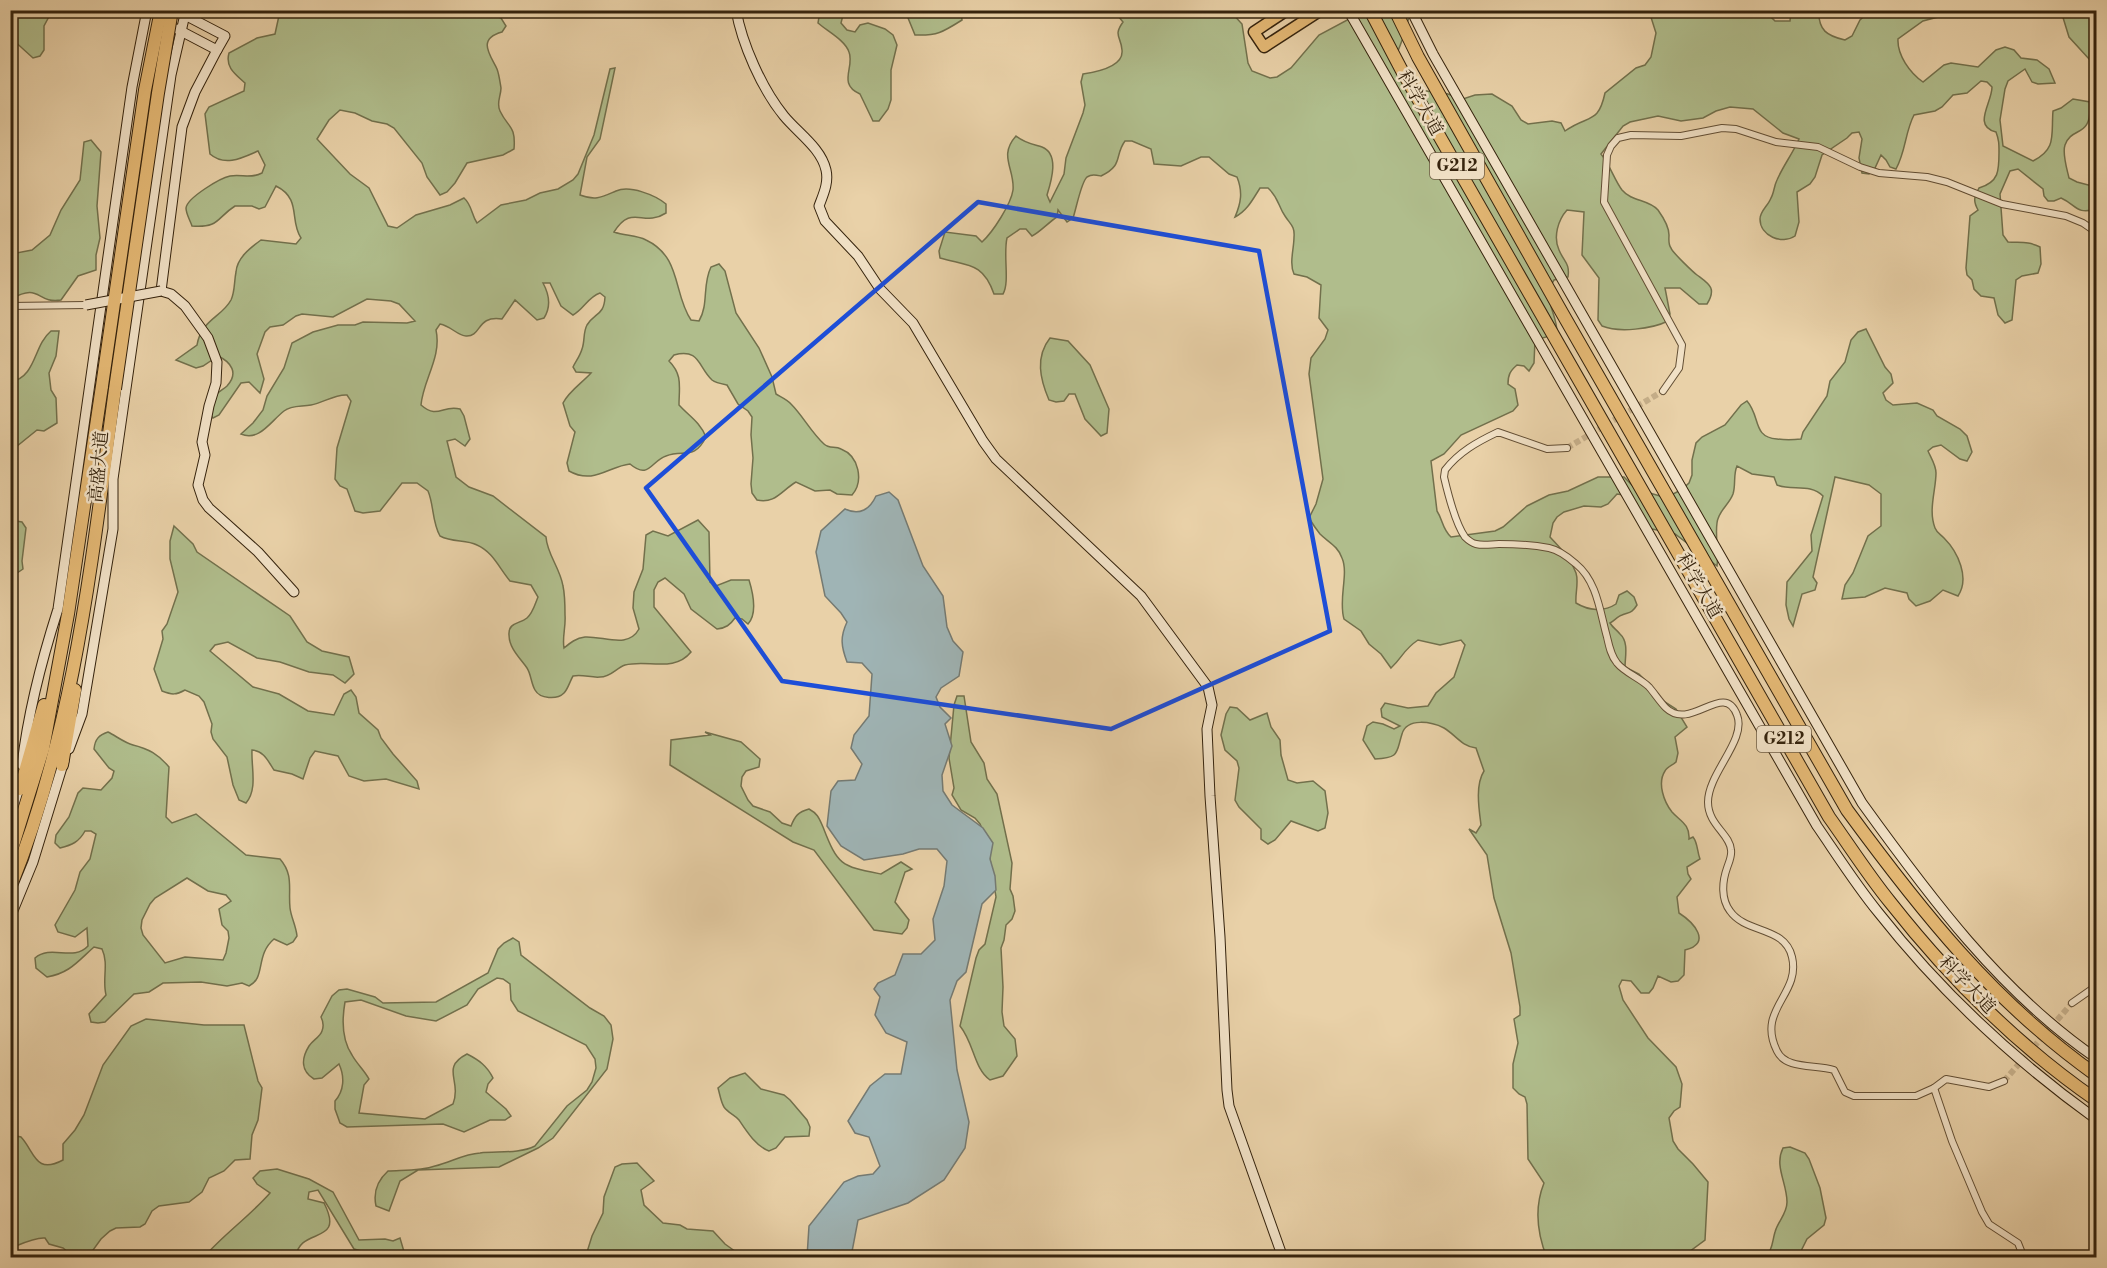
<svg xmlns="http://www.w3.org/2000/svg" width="2107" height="1268" font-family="'Libre Bodoni','Noto Serif SC',serif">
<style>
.green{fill:#b0bd8c;stroke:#72704c;stroke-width:1.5;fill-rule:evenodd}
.water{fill:#9fb4b5;stroke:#757a72;stroke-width:1.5}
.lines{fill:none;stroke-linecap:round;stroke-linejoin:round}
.street-tunnel{stroke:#c5ae89;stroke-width:6;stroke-dasharray:6 3;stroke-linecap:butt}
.street-casing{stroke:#624e34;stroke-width:8}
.secondary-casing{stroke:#35230d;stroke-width:11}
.primary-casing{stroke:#35230d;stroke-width:13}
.highway-casing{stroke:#35230d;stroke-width:14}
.street{stroke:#f1e1c6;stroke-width:6}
.secondary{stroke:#f1e1c6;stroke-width:9}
.primary{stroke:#e4b874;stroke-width:10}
.highway{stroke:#e4b874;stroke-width:12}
.secondary-bridge-casing{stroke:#35230d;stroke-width:11;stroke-linecap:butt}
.highway-bridge-casing{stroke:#35230d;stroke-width:14;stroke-linecap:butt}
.secondary-bridge{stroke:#f1e1c6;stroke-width:9}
.highway-bridge{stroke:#e4b874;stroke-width:12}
.marked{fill:none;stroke:#1d4ed8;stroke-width:4.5;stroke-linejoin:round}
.labels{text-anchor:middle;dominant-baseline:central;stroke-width:5;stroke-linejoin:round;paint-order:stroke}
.shield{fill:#f1e1c6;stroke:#6d5c44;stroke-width:1.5}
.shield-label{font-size:16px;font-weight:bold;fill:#35230d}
.street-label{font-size:18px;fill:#35230d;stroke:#f1e1c6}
</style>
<rect width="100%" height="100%" fill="#e9d1a8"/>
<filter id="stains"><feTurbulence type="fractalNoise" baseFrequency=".00333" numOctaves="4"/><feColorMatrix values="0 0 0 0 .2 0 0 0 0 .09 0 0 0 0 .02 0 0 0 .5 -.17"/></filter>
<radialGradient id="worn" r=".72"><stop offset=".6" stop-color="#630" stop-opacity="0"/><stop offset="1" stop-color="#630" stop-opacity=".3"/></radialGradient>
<g class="green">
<polygon points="11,10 52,11 44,26 44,50 40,56 33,58 11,38"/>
<path d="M961,10L962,20C943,32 937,36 915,35L906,13V10Z"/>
<path d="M1717,10C1737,13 1761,5 1775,21H1790L1791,11H1819C1818,30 1827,36 1845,40L1852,36L1860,20L1870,11H1945L1938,17L1923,21L1898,39C1897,55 1910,73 1923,82L1944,65L1951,63L1978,67L1996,50L2005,47L2014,50L2021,58L2037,60L2049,69L2055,83L2038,84L2032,82L2025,69L2008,81L2005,89L2000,120L2003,146L2033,161C2057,149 2051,135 2053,111L2061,108L2073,99L2090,102C2092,140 2072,125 2065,145C2062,154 2067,169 2069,178L2077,182L2096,187V209C2076,215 2077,205 2061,198L2054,201H2048L2044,196L2043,189L2018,169L2010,171L2000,194L2003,235L2008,242C2020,243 2028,241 2040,247L2041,264L2038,273L2022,276L2016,280L2012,320L2005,323L1998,315L1994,298L1981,296L1974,289L1972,280L1967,275L1966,268L1970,216L1978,210C1973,201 1974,197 1979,188C1999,182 1999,171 1999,152C1999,144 1999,140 1996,132C1972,126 1992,103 1992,87L1987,82L1981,81L1967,93L1953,95L1942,107L1935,111L1914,115C1905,132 1906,151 1896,169L1890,167L1886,160L1881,155L1875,168L1869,174L1862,173L1859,158L1862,139L1859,132L1852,133L1847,138L1822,155L1815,177L1810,184L1797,192L1799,222L1795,236C1782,245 1760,236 1760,219C1760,211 1768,206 1771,198C1774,193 1774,186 1777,180C1783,166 1793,153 1799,139L1783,133L1753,109L1730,107L1716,111L1703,118L1681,121L1658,116L1630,122L1623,126L1601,154C1610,165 1614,179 1622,190C1632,202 1648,199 1658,210C1663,217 1669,226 1669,235C1669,239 1668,244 1671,248C1672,252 1693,272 1697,275C1709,284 1717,288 1707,304H1699L1680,288H1665L1670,314L1668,321C1652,329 1619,333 1602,326L1598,320L1599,278L1582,255L1584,212L1567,210C1558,220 1553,237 1559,250C1564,262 1570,263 1568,277L1554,280C1541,299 1558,314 1557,334L1535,340L1534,363L1529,371L1524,366L1517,365C1510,371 1508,375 1508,384L1515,389L1518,405L1513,411L1461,435L1444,454L1431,461L1437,511C1443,520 1442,529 1451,537L1495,531L1503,527L1527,506L1549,495L1568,491L1598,477H1624L1636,489L1660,496L1667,497L1681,490L1689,483L1692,475V460L1696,443L1702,437L1725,425L1741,405L1747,401C1761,417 1752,437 1777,439C1785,440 1792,440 1801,439L1803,432L1827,396L1830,381L1845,362L1851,340L1858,332L1866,329L1885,367L1891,374L1893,383L1883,393L1886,400L1893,405L1917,403L1933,410L1937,416L1960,429L1967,436L1972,452L1967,461L1960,459L1941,445L1933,447L1928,451C1931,458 1936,465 1936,473C1936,490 1928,510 1935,528C1937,533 1940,534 1944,538C1958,552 1970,578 1958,596L1943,590L1930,601L1916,606L1909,599L1907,593L1885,588L1865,597L1842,599L1845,585L1853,573L1868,536L1881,526V494L1869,485L1835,477L1813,577L1817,583L1815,590L1802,594L1793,626L1789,619L1786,605L1787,582L1812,551L1811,535L1823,496C1810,483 1792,491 1777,485L1774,477L1752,474L1737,466C1733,475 1736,485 1733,494C1729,505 1718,511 1717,523C1715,537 1719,552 1717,566L1675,534C1667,530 1660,531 1652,529C1640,526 1630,505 1624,495L1617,494L1608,504L1601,507L1584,506L1564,512L1557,517L1553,523L1550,537C1560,548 1571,558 1576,573C1579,582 1575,594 1576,603C1589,611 1604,612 1616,604L1619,595L1627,591L1634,597L1637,605C1632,613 1630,612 1622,615C1618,616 1614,621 1610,623C1613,628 1616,629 1620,634C1629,642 1625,657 1625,667L1639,674L1646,681L1654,695L1676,709L1687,727L1675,737L1678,753L1676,762C1673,765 1667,767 1665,771C1657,783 1664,802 1672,812C1680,821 1690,824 1689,839L1693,837C1698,843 1697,852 1700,859L1687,867L1688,874L1691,879L1677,897L1679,913C1693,922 1713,943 1685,950L1684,975L1678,981L1671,982L1658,976L1653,988L1649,993H1641L1631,981L1622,980L1619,986L1623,1000L1648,1038L1676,1067L1682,1084L1680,1107L1674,1111L1669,1118L1673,1141L1678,1149L1693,1164L1708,1182L1705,1240L1682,1257L1547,1258C1537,1233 1534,1208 1544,1183L1528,1159L1527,1104L1525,1097L1519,1094L1513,1088V1064L1518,1043L1514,1019L1520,1015V1007L1511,953L1494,898L1487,855L1469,829L1476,833L1481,825C1479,809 1475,785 1484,771L1476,748C1461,746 1456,735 1444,728C1432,722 1407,717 1402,734C1396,753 1400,758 1375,759L1363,740L1367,726L1373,722L1383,724L1394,729L1400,726L1382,717L1381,709L1385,703L1408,708L1428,706L1436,693L1454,677L1465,645L1461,640L1440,645L1418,640C1403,650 1403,657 1391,668L1381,654L1369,644L1361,631L1344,619C1338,599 1349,574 1342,558C1338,546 1328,542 1320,534C1316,529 1312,523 1309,518L1316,504L1323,479L1309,374L1311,358L1325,339L1328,330L1319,318L1321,285L1307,277L1294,274C1289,263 1294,249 1294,237C1295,226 1290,224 1285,216C1278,206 1279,198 1268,188H1260C1253,199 1247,211 1235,217C1241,203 1243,192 1237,177L1229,174L1209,157H1201L1181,166L1154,164L1151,149L1132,141H1125C1114,156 1124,165 1101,176C1096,175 1092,174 1087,177C1081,182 1076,210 1073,218L1067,222L1058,210L1057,217C1049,222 1039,233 1032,236L1026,229H1020L1007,238C1003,255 1010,282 1003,294H994C983,262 968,266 940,258L939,251L945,232L976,236L982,242C993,232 1011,204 1013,190C1015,169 998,156 1016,136C1025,143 1032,144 1042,147C1060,154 1051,182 1047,195L1050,202L1064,174L1066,158L1083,113L1085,105L1081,82L1083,74C1096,72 1124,67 1122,50C1121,36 1113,36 1123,22L1114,11H1230L1242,24L1248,63L1252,71L1270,78L1277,77L1291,68L1319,35L1364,11H1410L1406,30L1398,51L1413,88C1428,94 1447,89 1460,100L1475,95L1492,94L1512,106L1521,120L1528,124L1552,121L1561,123L1565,131C1589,114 1598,125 1605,93L1636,68L1645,65L1651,57L1656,33L1649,11Z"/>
<path d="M280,11H485L501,18L506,26L502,32C476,39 491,56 497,69C499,74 500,82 501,88C501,96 496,103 500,111C508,128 516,125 514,149L503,155L467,163L455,183L447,192L440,195L427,177L422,163L394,128L387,124L372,121L355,113L340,110L329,120L317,139L350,174L369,188L388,226L397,228L416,215L450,205L464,198C472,205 471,214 477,223L501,205L526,200L540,193L558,189L573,180L578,174L594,135L610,69L615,68L600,139L587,157L580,195C596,201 602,197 616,191C630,185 655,195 666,204V213C643,228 632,203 614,232C625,236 636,235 646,240C682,257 673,294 691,320L699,321C709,304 702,285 711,267L719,264L725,271L736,313L759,348L772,377L776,394C781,397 788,400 791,404C803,416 811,432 824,444C829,449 835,446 841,449C859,456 864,481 852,495L837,494L830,490L815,491L796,482C781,491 775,504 757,500L752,493L751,484L753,458L751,435L752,417L748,411L738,404L727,385C722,384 716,383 712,380C698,367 700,348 674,355L669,361C683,375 679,387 679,405C689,416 700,422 706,437C694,461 684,449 666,456C651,461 649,480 630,464C609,466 594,485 569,471L567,463L575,432L570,426L563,403C569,391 582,383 591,373L576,372L573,367C576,361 580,356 582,349C585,341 583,332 587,325C595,312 604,316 605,297L600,293C588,297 584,309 573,315L561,306L550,283H543C549,294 551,307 544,318L537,320L515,300L502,319C476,315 482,337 466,336C458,336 451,326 440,324L436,330C442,357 423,380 421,405C438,420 443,404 460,409L464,416L470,439L465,446L455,439L447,441L456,477L469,487L493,496L546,537C547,554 560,568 563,586C565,595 565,606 565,615C566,627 562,637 564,648C570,643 576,638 585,637C604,636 628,649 639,629L633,608L634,592L643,569L646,535L653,531L668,536L698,520L709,532L710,582L716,586L731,580H749C753,593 758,613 748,624L742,619L735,618C730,625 726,628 717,629L691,609L684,594L665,578L658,582L654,590V607L691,652C674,673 647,659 625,665C616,668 611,677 600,677C591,678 583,674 573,676C570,681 568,689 564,693C557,700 540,699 535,690C531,683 531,674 527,668C520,658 509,648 509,635C508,622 520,624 527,618C533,613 535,604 538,597L531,585L510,581C499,568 493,552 477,545C466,539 453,543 440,536C432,522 434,505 428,491L417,483H402L380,511L363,513L355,511L347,489L340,486L335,479L337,448L351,401L347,395C335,394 323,403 311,405C302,407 292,405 284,411C271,421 259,442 241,434L253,423L263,410L267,396L284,368L292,343L313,332L338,325H355L363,322L407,323L415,321L399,304L391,301L367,299L333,317L302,314L296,316L283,325L270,327L265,332L257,354L264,379L260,393L249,382L241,383L219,415L213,418L208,412C210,407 212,399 216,395C219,391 224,389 227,386C239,373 231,362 218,356L203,366L196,368L176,360L197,345C201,320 222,317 231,300C235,292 234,282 236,272C237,258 250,248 261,240L296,244L301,238C289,220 302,199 276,186L265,207L259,209L252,206H235C216,218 220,228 192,226C190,220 186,214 186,208C187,198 220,178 230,176C242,174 250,179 262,173L265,165L258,151C242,158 225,167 210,154L205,114L209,107L244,91L245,83C235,74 225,67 229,53L257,38L275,34Z"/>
<path d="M820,11H844L841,23L847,30L855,32L860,25L868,23L885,29L893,35L897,45L891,70V100L888,109L879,121H873L860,94C837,84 855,67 849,52C845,40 827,31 818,23Z"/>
<polygon points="2061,11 2093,11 2096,25 2096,100 2094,97 2090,60 2069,37"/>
<path d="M91,140L101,152L97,206L100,238L96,255V270L78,276L61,300C36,304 41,282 11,299V254L32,250L50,235L61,210L80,180L84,142Z"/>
<path d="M51,331H59L56,356L49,373L51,390L56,398L57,423L44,431L37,430L11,451V382C37,376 33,346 51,331Z"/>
<path d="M1050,338L1068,341L1090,365L1109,409L1107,433L1101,436L1085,419L1075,394H1069L1064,401L1056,402L1049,400C1040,379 1035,357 1050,338Z"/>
<polygon points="10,520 22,522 26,528 22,561 23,569 11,577"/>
<path d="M174,526L193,544L197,552L290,616L307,642L322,651L349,657L354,674L345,683L333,675L309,672L280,662L257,658L228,642L215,645L210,651L253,687L279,694L308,711L334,715L344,694L351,690L356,697L359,713L378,730L381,738L393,754L417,781L419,789L386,779L364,781L349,776L338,756L315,751L310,758L303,779L292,774L274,770C268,761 264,751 252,750C251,767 258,789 246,803L239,800L233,785L227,757L213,739L211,732L212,724L204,702L199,696L185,690C176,695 172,695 162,691L154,669L163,639L162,631L167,624L178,592L170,559V541Z"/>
<path d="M957,696H964L971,742L984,763L987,779L997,794L1012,863L1010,889L1013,896L1015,911L1012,919L1006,925L1004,940L1001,948L1003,987L1002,1012L1004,1026L1015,1039L1017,1056L1003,1076L990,1080C974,1069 974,1043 960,1026L976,958L979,950L985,944L996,897L987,840L980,824L975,818L961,810L952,795L954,788L949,758L954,705Z"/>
<polygon points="1230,707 1237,708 1250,720 1267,713 1271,727 1280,740 1281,755 1288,780 1297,783 1313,781 1325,791 1328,813 1325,828 1318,831 1291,821 1275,840 1268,844 1261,839 1261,829 1239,807 1235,800 1239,768 1237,761 1225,750 1221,735 1226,714"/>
<path d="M108,732C116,736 125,743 133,745C149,749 158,754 169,767L166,817L172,823L196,814L246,855L280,859C294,875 288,889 290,908C291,917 296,926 297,936L293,942L287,945L274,939C255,955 266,978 249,986L242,983L227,986L201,982L163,983L149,992L134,994L105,1022L98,1023L91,1022L89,1014L106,995C102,979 109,964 102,949L94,947C78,961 70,973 47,977L36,968L35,958C51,944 73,962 88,946L87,928L75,937L58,932L55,925L75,890L80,872L90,859L96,834L91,831H85C79,842 72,845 60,848L55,843L56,835L69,817L78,793L83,788L101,790L112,778L114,771L109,768L94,749C95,739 99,735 108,732ZM187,878L208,891L226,895L231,901L219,909L222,925L228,931L229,938L226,953L223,960L185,957L165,963L143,935L141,928L142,920L150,904L155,898Z"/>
<path d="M705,732L741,742L760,759L759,767L746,771L742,777L741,786L748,800L753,806L770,812L782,823L791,826C795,816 798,812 809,809C818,814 819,818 823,827C838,866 841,866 881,874L901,862L912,869L905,872L895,902L909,920L907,928L902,934L874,930L814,850L793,842L670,765L671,740L710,735Z"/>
<path d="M513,938L519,942L521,955L590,1008L604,1016L611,1025L613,1039L607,1069L553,1138L538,1148L499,1167L418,1170L400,1181L389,1211L376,1206C373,1192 378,1180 388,1171C403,1170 421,1171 435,1166C451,1162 464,1154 480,1153C498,1151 519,1154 535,1146L567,1106L587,1090L592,1082L596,1068L595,1059L586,1045L518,1011L511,1000L510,984L503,979L497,978L478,989L467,1005L436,1021L406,1016L361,1000L345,1002C342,1019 342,1040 352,1055C357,1064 364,1070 369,1079L364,1085L359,1113L425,1119L453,1104C462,1080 440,1068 467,1054C479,1060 487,1066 493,1078L488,1084L486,1092L506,1109L511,1116L505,1120H490L464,1132L443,1124L347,1127L340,1123L335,1109V1101C344,1091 345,1077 339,1064L322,1078L314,1079C301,1071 301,1059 309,1046C313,1040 320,1037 322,1031C324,1026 323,1021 321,1017L332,996L339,990L347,989L375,997L383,1003L436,1002L488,973L498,949L504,943Z"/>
<path d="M146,1019L204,1025H244L258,1081L262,1088L258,1120L252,1135L250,1159L235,1160L224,1171L209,1178L202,1192L189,1202L159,1206L152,1211L145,1224L140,1227L116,1228L110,1231L101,1239L88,1257H74L63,1248L49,1244L45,1238C35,1237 21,1244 11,1248V1135L21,1137C35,1152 35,1175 63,1160V1144L75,1130L84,1115L103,1065L131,1026Z"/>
<path d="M745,1073L761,1089L784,1095L790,1100L807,1120L810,1127L809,1136L785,1137L776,1148L769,1151C756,1146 747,1132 739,1120C735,1115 728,1113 724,1107C721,1102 720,1095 718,1088L730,1078Z"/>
<path d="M1790,1147L1805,1153L1809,1159L1820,1188L1826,1218L1824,1225L1807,1239L1798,1257H1766C1773,1249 1772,1242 1775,1232C1778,1221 1787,1214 1787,1202C1787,1183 1774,1166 1783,1148Z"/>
<polygon points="637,1163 654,1181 641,1190 644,1205 663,1223 680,1225 687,1229 713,1231 725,1244 743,1257 587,1257 587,1252 592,1236 603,1213 604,1197 615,1167 622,1164"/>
<path d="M277,1169L309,1179L333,1192L359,1240L385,1239L393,1241L400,1238L405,1255L383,1257L354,1249L318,1190L309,1192L308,1199L324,1203C346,1246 299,1226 296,1257H204C224,1234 250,1216 270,1193L257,1184L253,1178L260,1171Z"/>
</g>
<path class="water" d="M889,492L898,500L923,566L943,596L947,627L953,641L963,652L959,676L941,688L936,697L940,707L951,718L945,724L952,746L942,775L943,791L952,805L983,828L993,843L990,859L995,876L996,890L982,904L966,972L957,981L950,1000L957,1070L969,1122L965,1148L944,1180L908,1203L858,1220L851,1257H807L809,1226L844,1182L858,1176L873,1174L880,1166L869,1137L855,1133L848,1121L870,1086L885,1074H901L907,1042L886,1033L875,1015L880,997L874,989L878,983L895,975L903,954H921L935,940L933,919L944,886L947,861L937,849H919L903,854L864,860L841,846L827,826L831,791L838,781L855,780L862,764L851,748L854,735L869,716L872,674L862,663L847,662C841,646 840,637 847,622L841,613L825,596L816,552L821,531L845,509C860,516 870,509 876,496Z"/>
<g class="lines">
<g class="street-tunnel">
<polyline points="1567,448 1663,391"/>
<polyline points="2004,1081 2072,1003"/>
</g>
<g class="street-casing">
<g id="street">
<polyline points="10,306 86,305"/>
<polyline points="1663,391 1679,368 1682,345 1604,202 1607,155 1611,146 1618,138 1631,135 1681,136 1722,128 1736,129 1776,142 1818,147 1860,167 1879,173 1927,177 1947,182 2002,204 2066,216 2083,223 2096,232"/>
<path d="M1567,448L1547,449L1498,432C1477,442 1459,452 1445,470L1444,477C1448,494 1455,523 1465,537C1468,540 1472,543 1476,544C1484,546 1492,544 1499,544C1515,544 1533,545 1549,548C1559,550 1568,557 1576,564C1597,581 1600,612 1607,637C1609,646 1611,656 1617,663C1625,673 1640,678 1649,687C1655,694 1660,702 1666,708C1691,732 1724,680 1737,715C1747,740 1708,773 1708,802C1708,825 1730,834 1731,850C1732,856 1729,862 1727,868C1722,882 1721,899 1730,911C1746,934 1785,926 1792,957C1801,995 1756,1009 1777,1051C1786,1070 1816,1064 1834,1070L1845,1092L1854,1096H1916L1934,1088L1952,1141L1982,1212L1989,1224L2018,1243L2024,1258"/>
<polyline points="2072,1003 2092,989 2096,991"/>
<polyline points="1934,1088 1946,1079 1989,1087 2004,1081"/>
</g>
</g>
<g class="secondary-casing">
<g id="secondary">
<path d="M736,10C742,44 762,89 784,116C798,133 821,148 826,170C829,183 823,195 819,206L825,221L858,256L880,289L913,323L983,441L996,459L1141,596L1208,687L1212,705L1207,729L1210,796L1220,937L1227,1090L1229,1106L1283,1258"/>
<path d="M1348,10L1817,826C1837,855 1856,885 1878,912C1941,992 2014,1060 2096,1119"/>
<path d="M1411,10L1433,54L1862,803C1929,896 2000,992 2096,1058"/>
<polyline points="177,29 217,50 225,36 181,13"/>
<polyline points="217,50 195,92 182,127 161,291 171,294 185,306 208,338 217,362 216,383 209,406 202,442 205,455 198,485 203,500 209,508 258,552 294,592"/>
<polyline points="69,749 82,714 113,529 113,479 171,75 186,10"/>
<path d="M22,765C28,712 42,659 58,609L132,87L147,10"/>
<polyline points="10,817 20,785"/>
<polyline points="10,918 33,862 64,761"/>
</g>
</g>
<g class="primary-casing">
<polyline id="primary" points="1287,10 1254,32 1264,47 1321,10"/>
</g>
<g class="highway-casing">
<g id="highway">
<path d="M1370,10L1401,69L1829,817C1849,845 1868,875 1890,902C1949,977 2018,1046 2096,1100"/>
<path d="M1395,10L1418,57L1561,311L1847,810C1921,911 1993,1002 2096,1075"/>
<polyline points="62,765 75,690"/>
<polyline points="20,789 44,705"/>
<polyline points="10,855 43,749 68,614 102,386"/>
<path d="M10,888C75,729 92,557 115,389"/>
</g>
</g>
<use href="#street" class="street"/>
<use href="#secondary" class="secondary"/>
<use href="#primary" class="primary"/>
<use href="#highway" class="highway"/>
<g class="secondary-bridge-casing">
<polyline id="secondary-bridge" points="86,305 161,291"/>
</g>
<g class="highway-bridge-casing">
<g id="highway-bridge">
<polyline points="102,386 145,90 161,10"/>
<polyline points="115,389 158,93 172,10"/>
</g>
</g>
<use href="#secondary-bridge" class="secondary-bridge"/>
<use href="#highway-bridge" class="highway-bridge"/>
</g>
<path class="marked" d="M978,202L1259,251L1330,631L1111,729L782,681L646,488Z"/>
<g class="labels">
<g class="shield">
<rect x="1430" y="153" width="54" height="26" rx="4.5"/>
<rect x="1757" y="726" width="54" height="26" rx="4.5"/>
</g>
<g class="shield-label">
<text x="1457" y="166">G212</text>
<text x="1784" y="739">G212</text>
</g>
<g class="street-label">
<text transform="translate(1420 103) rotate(60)">科学大道</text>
<text transform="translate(99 467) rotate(-85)">高盛大道</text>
<text transform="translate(1699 586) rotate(60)">科学大道</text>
<text transform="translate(1967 985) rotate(46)">科学大道</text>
</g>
</g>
<rect width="2107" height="1268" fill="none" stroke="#e9d1a8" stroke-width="36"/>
<rect x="12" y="12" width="2083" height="1244" fill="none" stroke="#35230d" stroke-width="3"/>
<rect x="18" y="18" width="2071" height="1232" fill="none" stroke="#35230d" stroke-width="1.5"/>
<rect width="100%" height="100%" filter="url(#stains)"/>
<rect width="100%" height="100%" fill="url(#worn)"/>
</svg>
